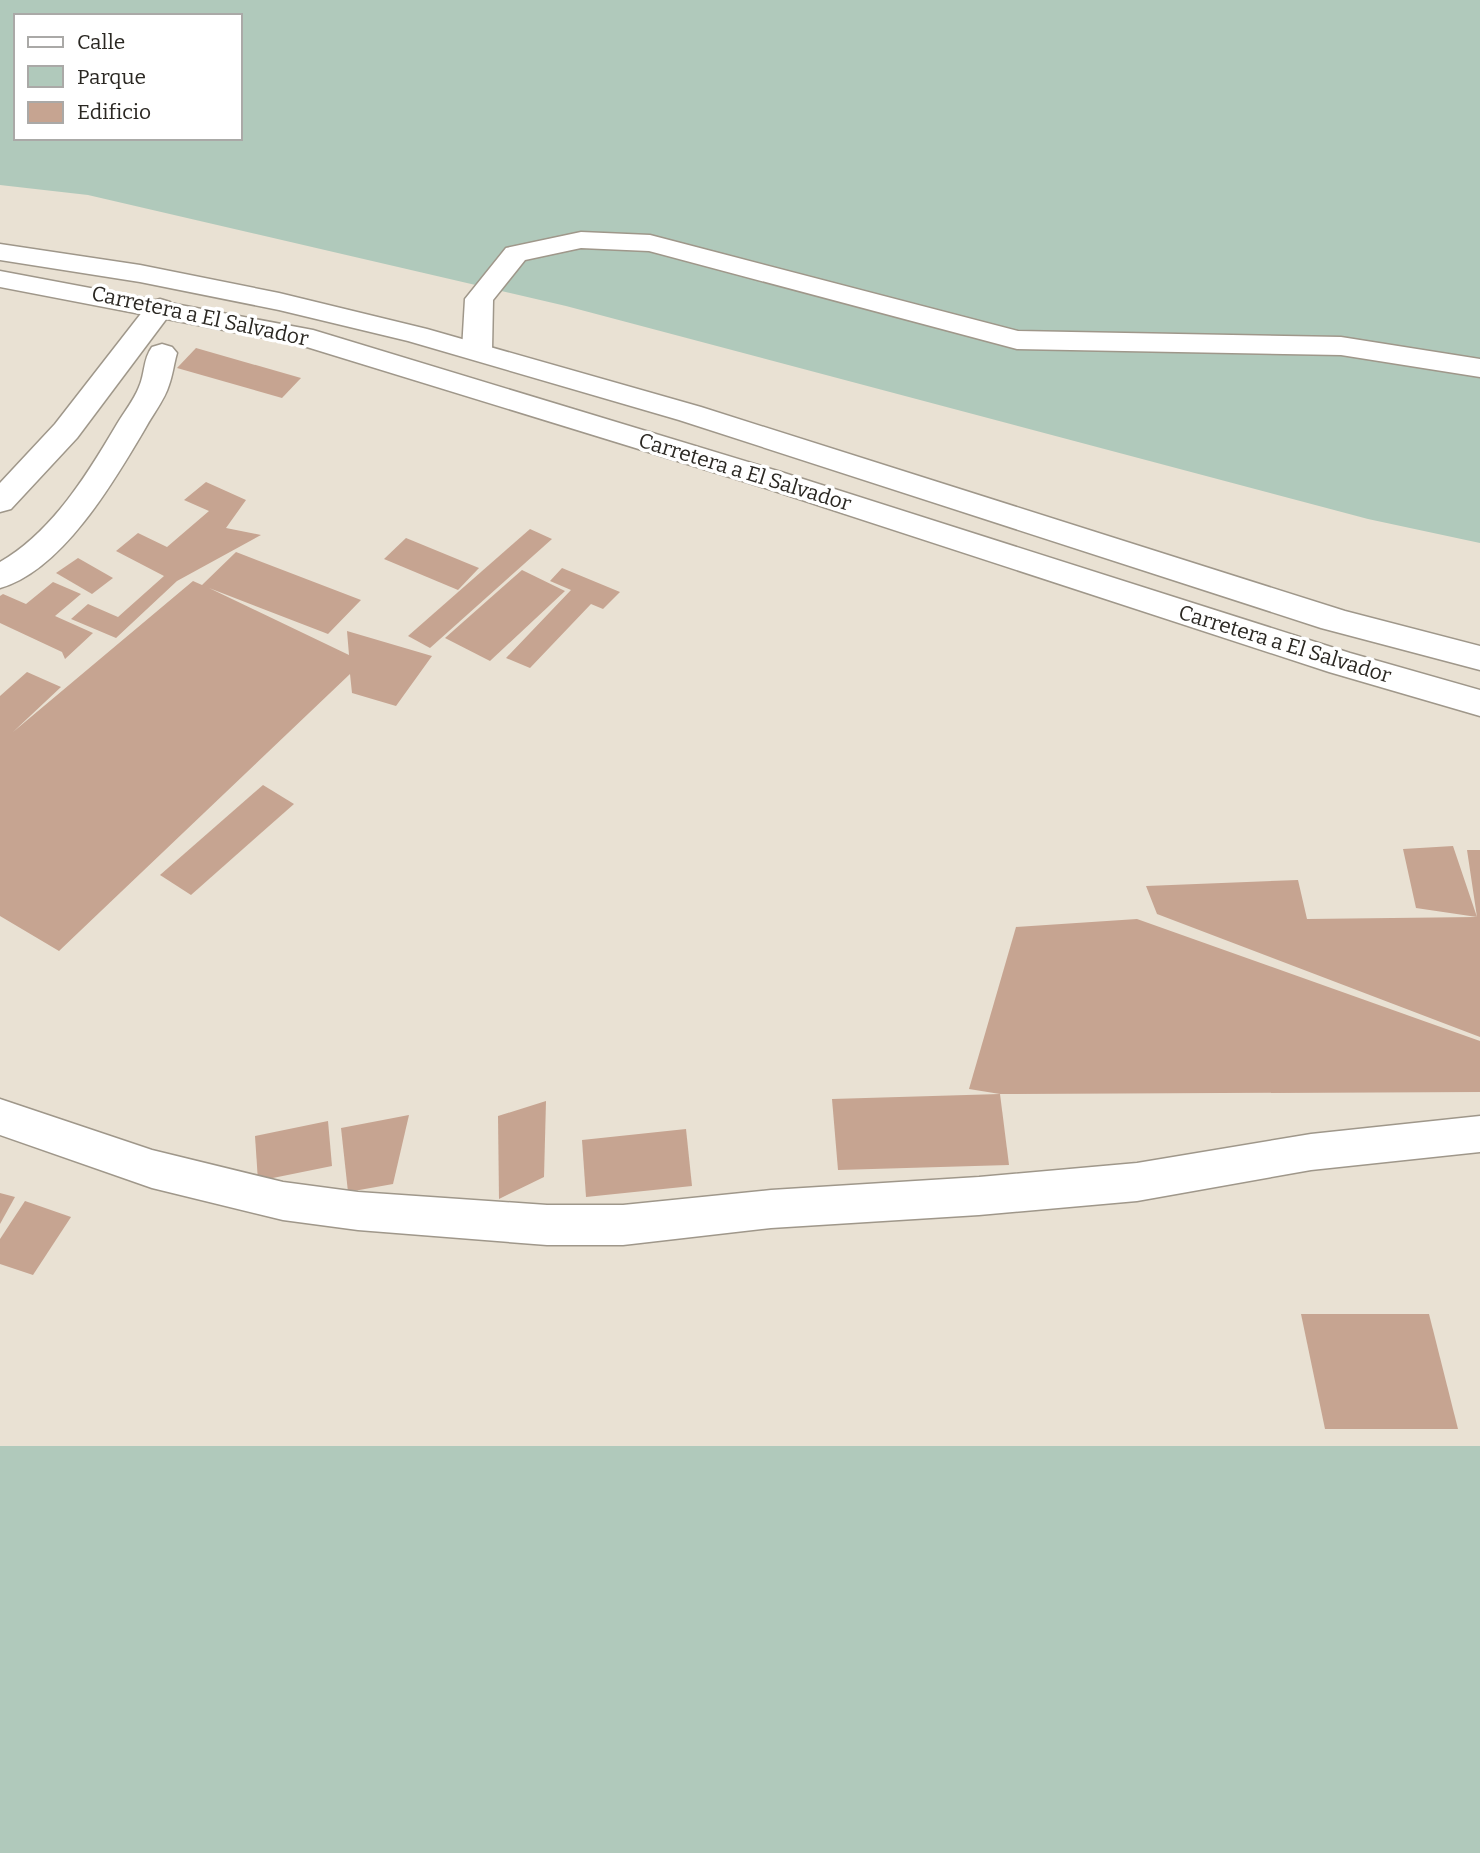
<svg xmlns="http://www.w3.org/2000/svg" width="1480" height="1853" font-family="Bitter,serif">
<style>
.green{fill:#b0c9bb;fill-rule:evenodd}
.building{fill:#c6a491}
.lines{fill:none;stroke-linecap:round;stroke-linejoin:round}
.minor-casing{stroke:#9f978a;stroke-width:3}
.highway-casing{stroke:#9f978a;stroke-width:3}
.minor{fill:#fff;fill-rule:evenodd}
.highway{fill:#fff;fill-rule:evenodd}
.labels{text-anchor:middle;dominant-baseline:central;stroke-width:7;stroke-linejoin:round;paint-order:stroke}
.street-label{font-size:21px;fill:#2a2722;stroke:#fff}
</style>
<rect width="100%" height="100%" fill="#e9e1d3"/>
<g class="green">
<path d="M0,0H1480V543L1368,519L566,306L88,195L0,185ZM16,16H240V138H16Z"/>
<rect x="0" y="1446" width="1480" height="407"/>
</g>
<g class="building">
<polygon points="196,348 301,378 282,398 177,368"/>
<polygon points="206,482 246,500 226,528 261,535 177,581 116,638 71,619 88,604 118,617 164,576 116,551 138,533 167,547 209,511 184,500"/>
<polygon points="530,529 552,539 430,648 408,636"/>
<polygon points="406,538 479,568 458,590 384,559"/>
<polygon points="236,552 361,600 328,634 209,588 349,655 347,631 432,656 396,706 352,693 350,674 59,951 0,916 0,696 27,672 61,687 13,732 193,581 202,585"/>
<polygon points="78,558 113,578 92,594 56,573"/>
<polygon points="562,568 620,592 603,609 591,604 530,668 506,658 571,590 550,581"/>
<polygon points="522,570 565,591 490,661 445,638"/>
<polygon points="53,582 81,594 55,616 93,633 65,659 62,652 0,623 0,596 3,594 26,604"/>
<polygon points="263,785 294,804 191,895 160,875"/>
<polygon points="1453,846 1477,917 1467,850 1480,850 1480,1037 1157,914 1146,886 1298,880 1307,919 1477,917 1416,908 1403,849"/>
<polygon points="1137,919 1480,1041 1480,1092 1000,1094 969,1089 1016,927"/>
<polygon points="1000,1094 1009,1165 838,1170 832,1099"/>
<polygon points="546,1101 544,1177 499,1199 498,1116"/>
<polygon points="409,1115 393,1184 348,1192 341,1128"/>
<polygon points="328,1121 332,1166 258,1181 255,1136"/>
<polygon points="686,1129 692,1186 586,1197 582,1140"/>
<polygon points="0,1193 15,1197 0,1224"/>
<polygon points="25,1201 71,1217 33,1275 0,1264 0,1239"/>
<polygon points="1301,1314 1429,1314 1458,1429 1325,1429"/>
</g>
<g class="lines">
<g class="minor-casing">
<g id="minor">
<polygon points="581,232 650,235 1018,331 1341,337 1480,359 1480,377 1341,355 1017,349 649,251 581,248 525,260 493,300 492,350 487,356 477,359 467,356 462,350 465,299 506,248"/>
<polygon points="160,299 170,302 174,308 170,314 77,438 11,509 0,512 0,483 55,424 150,302"/>
<path d="M162,344L172,347L177,353C174,363 173,374 169,385C165,399 153,414 146,427C115,480 62,571 0,588V562C52,532 87,475 117,424C124,412 134,400 139,387C145,374 143,359 152,347Z"/>
<polygon points="0,1099 152,1150 283,1182 358,1192 547,1205 623,1205 771,1190 979,1177 1137,1163 1311,1134 1480,1116 1480,1152 1311,1170 1137,1201 979,1215 771,1228 623,1245 547,1245 358,1230 283,1220 152,1188 0,1135"/>
</g>
</g>
<g class="highway-casing">
<g id="highway">
<polygon points="0,244 140,265 279,293 427,329 701,407 1345,611 1480,646 1480,670 1321,628 679,420 408,341 279,310 140,282 0,260"/>
<polygon points="0,271 313,330 781,472 1350,653 1480,690 1480,716 1329,672 759,486 297,344 0,287"/>
</g>
</g>
<use href="#minor" class="minor"/>
<use href="#highway" class="highway"/>
</g>
<g class="labels">
<g class="street-label">
<text transform="translate(200 316) rotate(12)">Carretera a El Salvador</text>
<text transform="translate(745 472) rotate(17)">Carretera a El Salvador</text>
<text transform="translate(1285 644) rotate(17)">Carretera a El Salvador</text>
</g>
</g>
<rect x="14" y="14" width="228" height="126" fill="#ffffff" stroke="#aaa9a7" stroke-width="2"/>
<rect x="28" y="37" width="35" height="10" fill="#ffffff" stroke="#aaa9a7" stroke-width="2"/>
<text x="77" y="49" font-size="21" fill="#2a2722">Calle</text>
<rect x="28" y="66" width="35" height="21" fill="#b0c9bb" stroke="#aaa9a7" stroke-width="2"/>
<text x="77" y="84" font-size="21" fill="#2a2722">Parque</text>
<rect x="28" y="102" width="35" height="21" fill="#c6a491" stroke="#aaa9a7" stroke-width="2"/>
<text x="77" y="119" font-size="21" fill="#2a2722">Edificio</text>
</svg>
